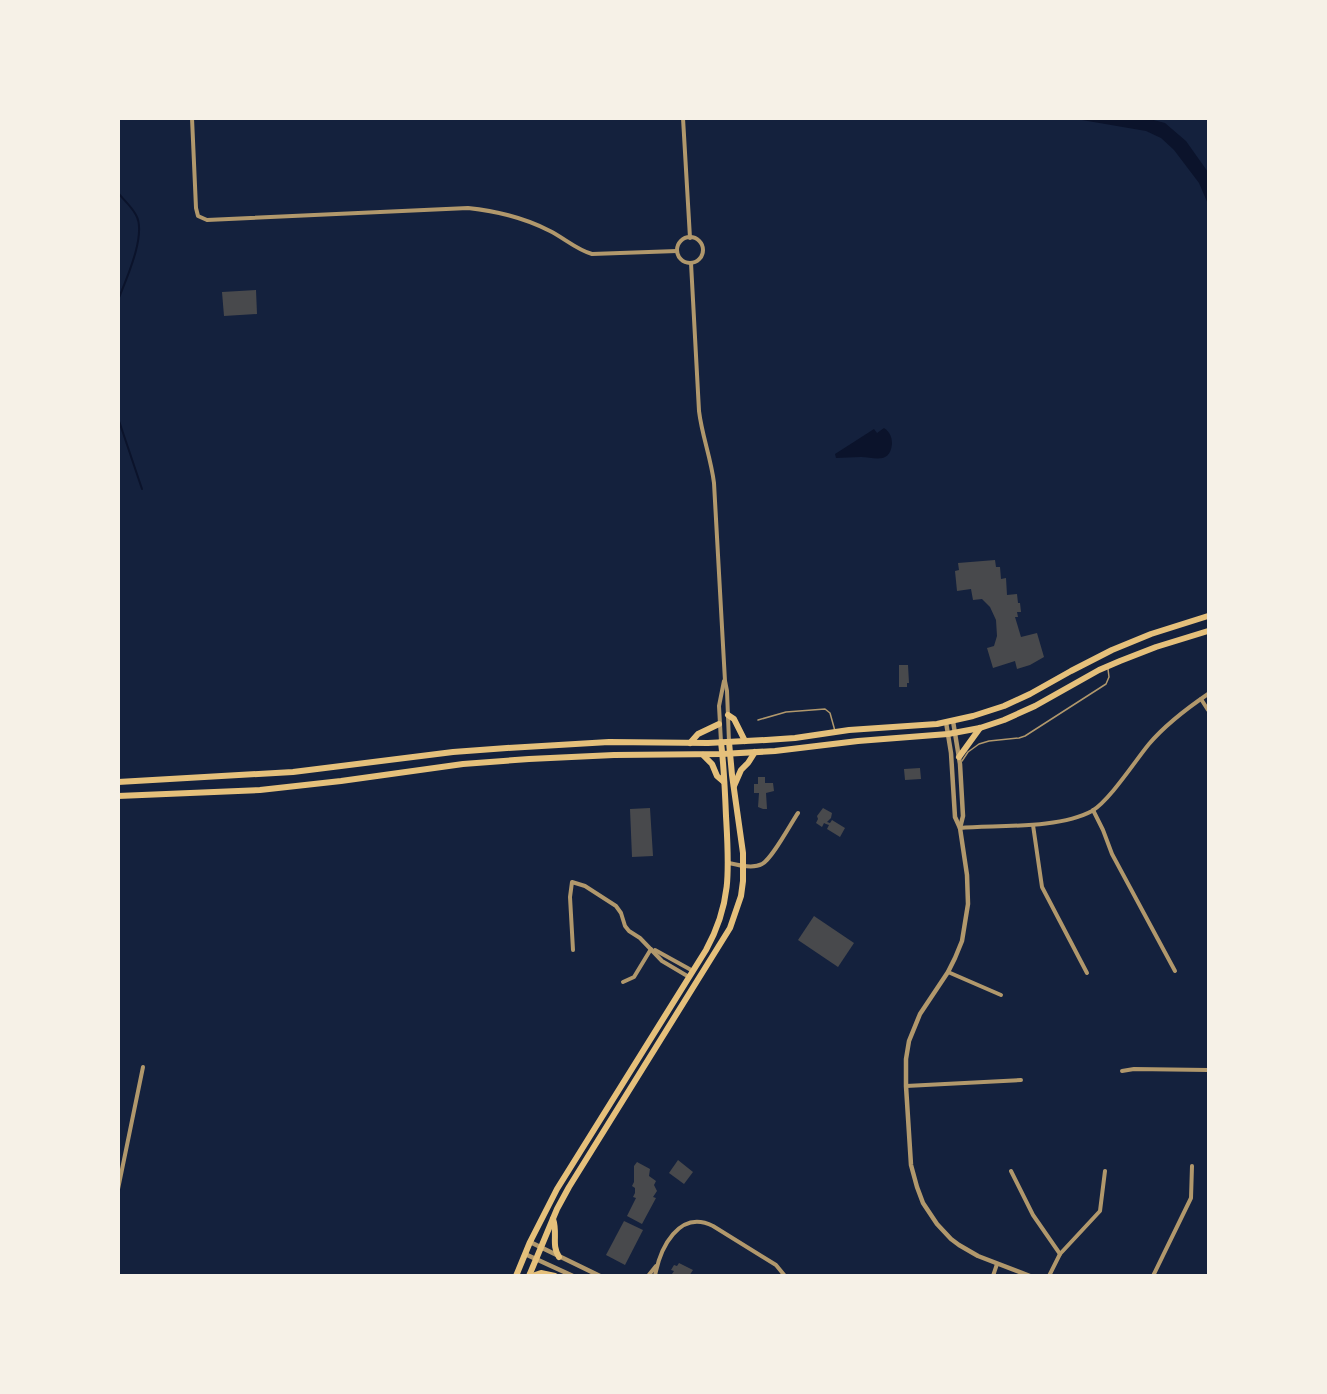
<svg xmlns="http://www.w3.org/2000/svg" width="1327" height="1394" font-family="Barlow,sans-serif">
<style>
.water{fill:#0b132b}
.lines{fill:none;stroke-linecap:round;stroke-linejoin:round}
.stream{stroke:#0b132b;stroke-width:2}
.building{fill:#48494c}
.service{stroke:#b1986c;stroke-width:1.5}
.minor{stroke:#b1986c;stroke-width:4}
.tertiary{stroke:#b1986c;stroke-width:4.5}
.primary{stroke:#e5c07b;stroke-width:6}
.trunk{stroke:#e5c07b;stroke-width:6}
</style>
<rect width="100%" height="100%" fill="#14213d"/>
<g class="water">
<polygon points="1076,119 1150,119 1165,123 1186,141 1208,172 1208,204 1199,183 1174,150 1161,138 1146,131"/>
<path d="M884,428C890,432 892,437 892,444C890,465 873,457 861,457C852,457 844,458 836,458L835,454L874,429L877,433Z"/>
</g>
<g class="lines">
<g class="stream">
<path d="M118,193C124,200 132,207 136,215C147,234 126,280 118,300"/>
<polyline points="118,418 142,489"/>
</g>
</g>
<g class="building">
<polygon points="256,290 257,314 224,316 222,292"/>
<polygon points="995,560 996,567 1000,567 1001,579 1006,578 1007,595 1017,594 1018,603 1020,603 1021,612 1017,612 1018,617 1015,617 1021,637 1037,633 1044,657 1030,665 1017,669 1015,661 993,668 987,648 994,646 997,636 996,620 990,607 982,599 973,600 971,589 957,591 955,571 959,570 958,563"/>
<polygon points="899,665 908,665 909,683 907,683 907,687 899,687"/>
<polygon points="920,768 921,779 905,780 904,769"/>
<polygon points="758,777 765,777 765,783 773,783 774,791 766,793 767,809 763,809 758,807 759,793 754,793 754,784 758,784"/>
<polygon points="650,808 653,856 632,857 630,809"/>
<polygon points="823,808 832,813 831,818 827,822 830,823 832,820 845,828 840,837 827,829 829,825 826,824 824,823 822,827 816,823 818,819 817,816"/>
<polygon points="814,916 854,943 838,967 798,940"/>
<polygon points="678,1160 693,1172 684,1184 669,1173"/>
<polygon points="637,1162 650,1169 649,1176 656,1181 654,1185 657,1191 653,1197 656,1198 642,1224 627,1216 636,1198 633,1197 635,1193 635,1188 632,1186 634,1182 634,1166"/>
<polygon points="624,1221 643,1230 625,1265 606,1255"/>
<polygon points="679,1263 693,1270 689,1276 675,1276 672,1274 674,1271 671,1270 674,1265 677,1266"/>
</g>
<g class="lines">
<g class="service">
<polyline points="758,720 786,712 825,709 830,713 835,731"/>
<polyline points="962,761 968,752 979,744 989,741 1019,738 1025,736 1106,684 1109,677 1108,669"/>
</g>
<g class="minor">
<path d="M192,118L196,208L198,216L207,220L468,208C496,211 525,218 550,231C564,238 577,250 592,254L677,251"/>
<polyline points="683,118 690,238"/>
<circle cx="690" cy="250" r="13"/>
<path d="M691,263L699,411C702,436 711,458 714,483L725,681L727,691L729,742"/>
<polyline points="1201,699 1208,710"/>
<polyline points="721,742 719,706 724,681"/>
<polyline points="1093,810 1103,830 1112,854 1175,971"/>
<polyline points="1033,825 1042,887 1087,973"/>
<path d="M960,828C998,825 1059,829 1092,811C1110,800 1135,761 1149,744C1166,724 1186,709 1208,694"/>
<path d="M729,863C738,865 753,869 762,864C772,859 791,823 798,813"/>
<polyline points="573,950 570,897 572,882 585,886 616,906 621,913 625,926 629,931 640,938 662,961 689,977"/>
<polyline points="655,950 693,971"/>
<polyline points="948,972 1001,995"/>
<polyline points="623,982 634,977 651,949"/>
<polyline points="1122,1071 1134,1069 1208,1070"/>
<polyline points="906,1086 1021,1080"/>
<polyline points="1011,1171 1033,1215 1060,1254"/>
<polyline points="118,1189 143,1067"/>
<polyline points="648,1276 656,1266"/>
<path d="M655,1276C660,1248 679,1209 713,1226L776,1265L785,1276"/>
<polyline points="993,1276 997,1264"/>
<polyline points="1049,1276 1060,1254 1100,1211 1105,1171"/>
<polyline points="1153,1276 1191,1198 1192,1166"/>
</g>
<g class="tertiary">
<polyline points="953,721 960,764 963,816 960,828 967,875 968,904 962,941 955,958 948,972 920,1014 909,1041 906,1059 906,1086 911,1165 917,1187 923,1203 937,1224 951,1239 959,1245 978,1256 1030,1276"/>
<polyline points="946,722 951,753 955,817 960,828"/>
<polyline points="530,1242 600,1276"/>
<polyline points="525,1254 573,1276"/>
</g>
<g class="primary">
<path d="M553,1219C558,1233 551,1245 559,1257"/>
<path d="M516,1276L530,1242L557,1189L706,950C732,903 729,868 726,816C725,791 724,767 721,742"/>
<polyline points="529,1276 557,1209 569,1187 730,928 741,896 743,881 743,853 732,775 729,742"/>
<polyline points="532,1276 541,1273 555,1276"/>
</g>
<g class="trunk">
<polyline points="728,715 734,719 745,741"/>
<polyline points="690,743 698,734 719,724"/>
<polyline points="703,755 712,764 717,776 724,782"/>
<polyline points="959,757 980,728"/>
<polyline points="118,782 293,772 453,752 507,748 609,742 708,743 766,740 795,738 849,730 937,724 973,716 1004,706 1030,694 1071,671 1112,650 1151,634 1208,616"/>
<polyline points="734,786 741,770 748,763 755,752"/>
<polyline points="118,796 260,790 341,781 463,764 529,759 614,755 722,754 775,751 858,741 948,734 980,728 1004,720 1035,706 1099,670 1120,661 1156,647 1208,631"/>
</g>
</g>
<rect width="1327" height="1394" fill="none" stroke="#f6f1e7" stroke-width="240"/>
</svg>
